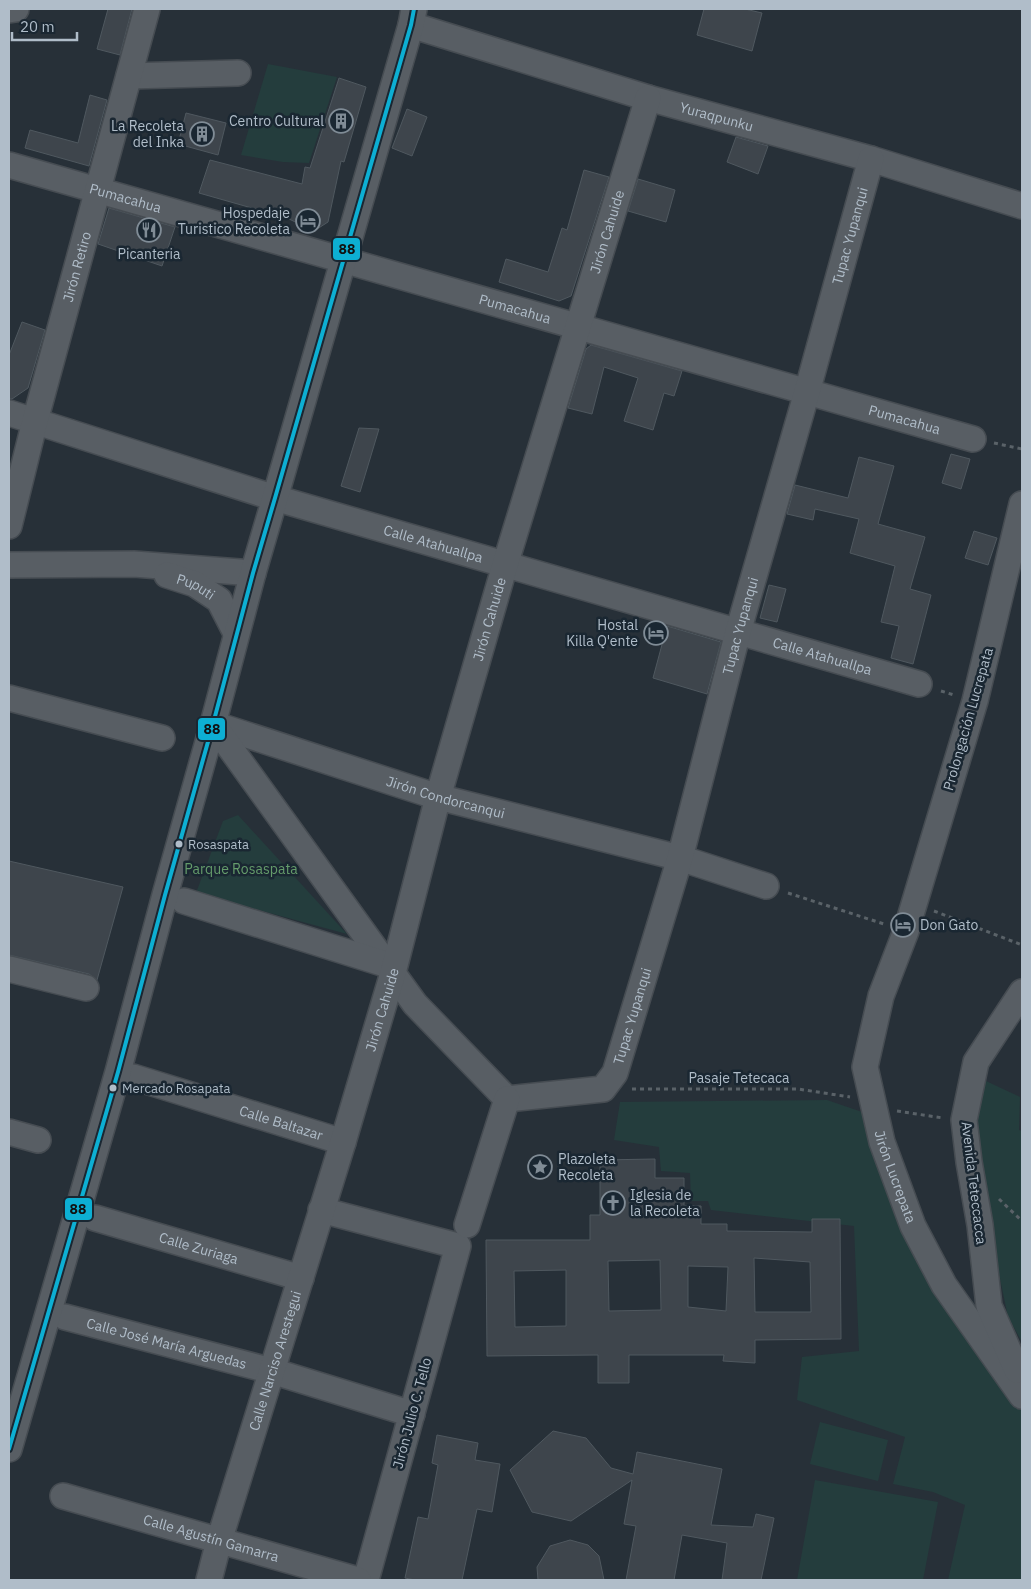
<svg xmlns="http://www.w3.org/2000/svg" width="1031" height="1589" font-family="'IBM Plex Sans',sans-serif">
<style>
.green{fill:#243d3d}
.building{fill:#3e454c;stroke:#4f585f;fill-rule:evenodd}
.lines{fill:none;stroke-linecap:round;stroke-linejoin:round}
.minor-casing{stroke:#464c52;stroke-width:28}
.path{stroke:#5a6268;stroke-width:3;stroke-dasharray:4 4;stroke-linecap:butt}
.minor{stroke:#585e64;stroke-width:25}
.bus-1-casing{stroke:#1a2732;stroke-width:8}
.bus-1{stroke:#0dafd3;stroke-width:4}
.bus-dot{fill:#b0bdc9;stroke:#1a2732;stroke-width:2}
.labels{text-anchor:middle;dominant-baseline:central;stroke-width:5;stroke-linejoin:round;paint-order:stroke}
.bus-label{font-size:13px;fill:#b0bdc9;stroke:#1a2732;text-anchor:start}
.street-label{font-size:14px;fill:#b0bdc9;stroke:#1a2732}
.poi-label{font-size:14px;fill:#b0bdc9;stroke:#1a2732;text-anchor:end}
.park-label{font-size:14px;fill:#659c6b;stroke:#1a2732}
.line-badge{stroke:#1a2732;stroke-width:2}
.pale-badge-label{font-size:14px;text-anchor:middle;font-weight:bold;fill:#111}
</style>
<rect width="100%" height="100%" fill="#273038"/>
<g class="green">
<polygon points="268,64 337,77 309,163 283,162 241,155"/>
<polygon points="238,815 347,934 196,893 223,821"/>
<polygon points="986,1081 1020,1097 1019,1130 1022,1131 1022,1342 1008,1317 989,1226 975,1116"/>
<polygon points="827,1100 865,1113 903,1233 1022,1412 1022,1580 948,1580 965,1505 933,1492 893,1484 905,1437 797,1400 802,1357 859,1351 854,1226 711,1210 708,1201 691,1201 690,1173 661,1171 659,1147 614,1140 620,1102"/>
<polygon points="820,1422 888,1440 878,1481 810,1464"/>
<polygon points="815,1480 938,1502 923,1580 797,1580"/>
</g>
<g class="building">
<polygon points="108,9 132,9 120,55 97,49"/>
<polygon points="704,9 745,9 762,13 752,51 697,35"/>
<polygon points="339,78 366,87 344,162 341,161 328,222 314,231 287,218 199,193 210,160 302,184 305,167 310,168"/>
<polygon points="90,95 107,100 89,166 25,148 30,130 78,143"/>
<polygon points="407,109 427,117 412,156 392,148"/>
<polygon points="186,113 226,123 218,155 178,144"/>
<polygon points="736,137 768,146 758,174 727,162"/>
<polygon points="584,170 609,177 571,296 559,301 499,282 506,259 548,272 562,228 567,230"/>
<polygon points="638,179 675,190 666,222 628,211"/>
<polygon points="109,208 175,227 162,266 98,244"/>
<polygon points="22,322 45,330 28,388 12,399 9,399 9,355"/>
<polygon points="591,345 682,371 674,396 664,393 653,430 624,421 638,378 604,367 592,414 568,408 586,349"/>
<polygon points="359,428 379,429 360,492 341,486"/>
<polygon points="951,454 970,459 961,489 942,483"/>
<polygon points="859,457 894,466 878,524 925,537 910,589 931,595 913,664 891,658 899,626 881,622 895,566 850,553 859,519 815,509 813,520 787,514 795,485 848,498"/>
<polygon points="974,531 997,538 988,565 965,558"/>
<polygon points="769,585 786,589 777,622 760,618"/>
<polygon points="667,626 721,642 707,694 653,678"/>
<polygon points="9,861 123,887 97,980 89,974 9,955"/>
<path d="M655,1159V1178H684V1206H701V1224H727V1231L812,1232V1219H840L841,1339L755,1340V1363L723,1361L724,1355H629V1383H598V1355L487,1356L486,1240H590V1215H600V1160ZM754,1258L810,1262L811,1312H755ZM660,1260L661,1310L609,1311L608,1261ZM688,1266L728,1267L726,1311L688,1307ZM566,1270V1326L515,1327L514,1271Z"/>
<polygon points="553,1431 586,1438 611,1468 633,1474 637,1452 722,1469 711,1525 753,1527 756,1514 774,1518 761,1580 722,1580 727,1543 682,1535 674,1580 626,1580 636,1526 624,1524 632,1480 571,1521 532,1512 510,1470"/>
<polygon points="437,1435 478,1443 475,1460 500,1464 492,1512 477,1509 462,1580 415,1580 405,1578 418,1517 428,1519 438,1465 432,1463"/>
<polygon points="570,1540 588,1545 599,1556 604,1580 538,1580 537,1567 550,1546"/>
</g>
<g class="lines">
<g class="minor-casing">
<g id="minor">
<polyline points="9,10 16,9"/>
<path id="s1" d="M411,25L648,98L871,159L1022,206"/>
<polyline points="129,76 238,73"/>
<path id="s2" d="M9,165L973,439"/>
<path id="s3" d="M9,413L275,498L919,684"/>
<path id="s4" d="M1022,504L975,701L906,931L881,996L865,1067L882,1142L913,1226L944,1285L1022,1396"/>
<path id="s5" d="M9,526L35,421L147,9"/>
<polyline points="9,565 134,564 253,573"/>
<path id="s6" d="M167,575L195,584L219,600L236,633"/>
<polyline points="9,698 162,738"/>
<path id="s7" d="M213,724L438,797L680,858L766,886"/>
<polyline points="213,724 415,1004 507,1099"/>
<polyline points="184,901 385,964"/>
<polyline points="9,969 86,988"/>
<path id="s8" d="M133,1077L343,1142"/>
<path id="s9" d="M507,1099L603,1089L615,1073L680,858L738,632L807,392L871,159"/>
<polyline points="9,1132 38,1140"/>
<polyline points="321,1210 458,1246 366,1580"/>
<path id="s10" d="M95,1218L301,1278"/>
<polyline points="467,1225 507,1099"/>
<path id="s11" d="M65,1317L272,1371L412,1414"/>
<polyline points="1017,1370 989,1306 980,1225 969,1162 964,1120 976,1062 1022,992"/>
<polyline points="9,1449 118,1072 165,895 213,724 253,573 275,498 411,25 414,9"/>
<path id="s12" d="M63,1496L358,1580"/>
<path id="s13" d="M209,1580L219,1541L343,1142L393,973L438,797L505,565L648,98"/>
</g>
</g>
<g class="path">
<polyline points="994,443 1022,449"/>
<polyline points="941,691 954,695"/>
<polyline points="788,893 884,924"/>
<polyline points="934,911 1022,945"/>
<polyline points="632,1089 798,1089 850,1097"/>
<polyline points="897,1111 943,1118"/>
<polyline points="999,1199 1022,1221"/>
</g>
<use href="#minor" class="minor"/>
<g class="bus-1-casing">
<polyline id="bus-1" points="9,1449 118,1072 165,895 213,724 253,573 275,498 411,25 414,9"/>
</g>
<use href="#bus-1" class="bus-1"/>
</g>
<defs>
<g id="building-ring" transform="scale(1.25)"><circle r="9.5" fill="#1a2732" stroke="#808c96" stroke-width="1.5"/><path d="M-4-6H4V6H1V3H-1V6H-4ZM-2.5-4.3h1.7v1.8h-1.7ZM.8-4.3h1.7v1.8H.8ZM-2.5-1h1.7V.8h-1.7ZM.8-1h1.7V.8H.8Z" fill="#808c96"/></g>
<g id="hotel-ring" transform="scale(1.25)"><circle r="9.5" fill="#1a2732" stroke="#808c96" stroke-width="1.5"/><path d="M-6-4.5h1.5V1H6V5H4.5V3h-9V5H-6ZM-4 0a1.8 1.8 0 1 1 3.6 0ZM.5 0V-2.5h3Q6-2.5 6 0Z" fill="#808c96"/></g>
<g id="restaurant-ring" transform="scale(1.25)"><circle r="9.5" fill="#1a2732" stroke="#808c96" stroke-width="1.5"/><path d="M-5-6h1v4h1v-4h1v4h1v-4h1v5L-1.5 .5V6h-2V.5L-5-1ZM5-6V6H3V1.5H1.5Q1.5-4 5-6Z" fill="#808c96"/></g>
<g id="sight-ring" transform="scale(1.25)"><circle r="9.5" fill="#1a2732" stroke="#808c96" stroke-width="1.5"/><path d="M0-6L1.8-2.2L6-1.7L2.9 1.2L3.7 5.4L0 3.3L-3.7 5.4L-2.9 1.2L-6-1.7L-1.8-2.2Z" fill="#808c96"/></g>
<g id="church-ring" transform="scale(1.25)"><circle r="9.5" fill="#1a2732" stroke="#808c96" stroke-width="1.5"/><path d="M-1.2-6h2.4v3.5h3.3v2.4h-3.3V6h-2.4V-.1h-3.3v-2.4h3.3Z" fill="#808c96"/></g>
</defs>
<g fill-rule="evenodd">
<use href="#building-ring" x="341" y="121"/>
<use href="#building-ring" x="202" y="134"/>
<use href="#hotel-ring" x="308" y="221"/>
<use href="#restaurant-ring" x="149" y="230"/>
<use href="#hotel-ring" x="656" y="633"/>
<use href="#hotel-ring" x="903" y="925"/>
<use href="#sight-ring" x="540" y="1167"/>
<use href="#church-ring" x="613" y="1203"/>
</g>
<g class="bus-dot">
<circle cx="179" cy="844" r="4.5"/>
<circle cx="113" cy="1088" r="4.5"/>
</g>
<g class="labels">
<g class="bus-label">
<text x="188" y="844">Rosaspata</text>
<text x="122" y="1088">Mercado Rosapata</text>
</g>
<g class="street-label">
<text stroke="none"><textPath href="#s1" startOffset="319">Yuraqpunku</textPath></text>
<text stroke="none"><textPath href="#s2" startOffset="121">Pumacahua</textPath></text>
<text stroke="none"><textPath href="#s13" startOffset="1406">Jirón Cahuide</textPath></text>
<text stroke="none"><textPath href="#s9" startOffset="986">Tupac Yupanqui</textPath></text>
<text stroke="none"><textPath href="#s5" startOffset="268">Jirón Retiro</textPath></text>
<text stroke="none"><textPath href="#s2" startOffset="526">Pumacahua</textPath></text>
<text stroke="none"><textPath href="#s2" startOffset="931">Pumacahua</textPath></text>
<text stroke="none"><textPath href="#s3" startOffset="444">Calle Atahuallpa</textPath></text>
<text stroke="none"><textPath href="#s6" startOffset="31">Puputi</textPath></text>
<text stroke="none"><textPath href="#s13" startOffset="1001">Jirón Cahuide</textPath></text>
<text stroke="none"><textPath href="#s9" startOffset="581">Tupac Yupanqui</textPath></text>
<text stroke="none"><textPath href="#s3" startOffset="849">Calle Atahuallpa</textPath></text>
<text transform="translate(968 719) rotate(-74)">Prolongación Lucrepata</text>
<text stroke="none"><textPath href="#s7" startOffset="244">Jirón Condorcanqui</textPath></text>
<text stroke="none"><textPath href="#s13" startOffset="596">Jirón Cahuide</textPath></text>
<text stroke="none"><textPath href="#s9" startOffset="176">Tupac Yupanqui</textPath></text>
<text x="739" y="1078">Pasaje Tetecaca</text>
<text stroke="none"><textPath href="#s8" startOffset="155">Calle Baltazar</textPath></text>
<text stroke="none"><textPath href="#s4" startOffset="699">Jirón Lucrepata</textPath></text>
<text transform="translate(974 1183) rotate(83)">Avenida Teteccacca</text>
<text stroke="none"><textPath href="#s10" startOffset="108">Calle Zuriaga</textPath></text>
<text stroke="none"><textPath href="#s11" startOffset="105">Calle José María Arguedas</textPath></text>
<text stroke="none"><textPath href="#s13" startOffset="229">Calle Narciso Arestegui</textPath></text>
<text transform="translate(412 1413) rotate(-75)">Jirón Julio C. Tello</text>
<text stroke="none"><textPath href="#s12" startOffset="154">Calle Agustín Gamarra</textPath></text>
</g>
<g class="poi-label">
<text x="324" y="121">Centro Cultural</text>
<text x="184" y="126">La Recoleta<tspan x="184" dy="16">del Inka</tspan></text>
<text x="290" y="213">Hospedaje<tspan x="290" dy="16">Turistico Recoleta</tspan></text>
<text x="149" y="254" text-anchor="middle">Picanteria</text>
<text x="638" y="625">Hostal<tspan x="638" dy="16">Killa Q'ente</tspan></text>
<text x="920" y="925" text-anchor="start">Don Gato</text>
<text x="558" y="1159" text-anchor="start">Plazoleta<tspan x="558" dy="16">Recoleta</tspan></text>
<text x="630" y="1195" text-anchor="start">Iglesia de<tspan x="630" dy="16">la Recoleta</tspan></text>
</g>
<g class="park-label">
<text x="241" y="869">Parque Rosaspata</text>
</g>
</g>
<g class="line-badge">
<rect x="332" y="237" width="29" height="24" rx="5" fill="#0dafd3"/>
<rect x="197" y="717" width="29" height="24" rx="5" fill="#0dafd3"/>
<rect x="64" y="1197" width="29" height="24" rx="5" fill="#0dafd3"/>
</g>
<g class="pale-badge-label">
<text x="347" y="254">88</text>
<text x="212" y="734">88</text>
<text x="78" y="1214">88</text>
</g>
<rect width="1031" height="1589" fill="none" stroke="#b0bdc9" stroke-width="20"/>
<path d="M12 32v8h65v-8" fill="none" stroke="#b0bdc9" stroke-width="2.5"/>
<text x="20" y="32" font-size="15" fill="#b0bdc9" stroke="#1a2732" stroke-width="4" paint-order="stroke">20 m</text>
</svg>
